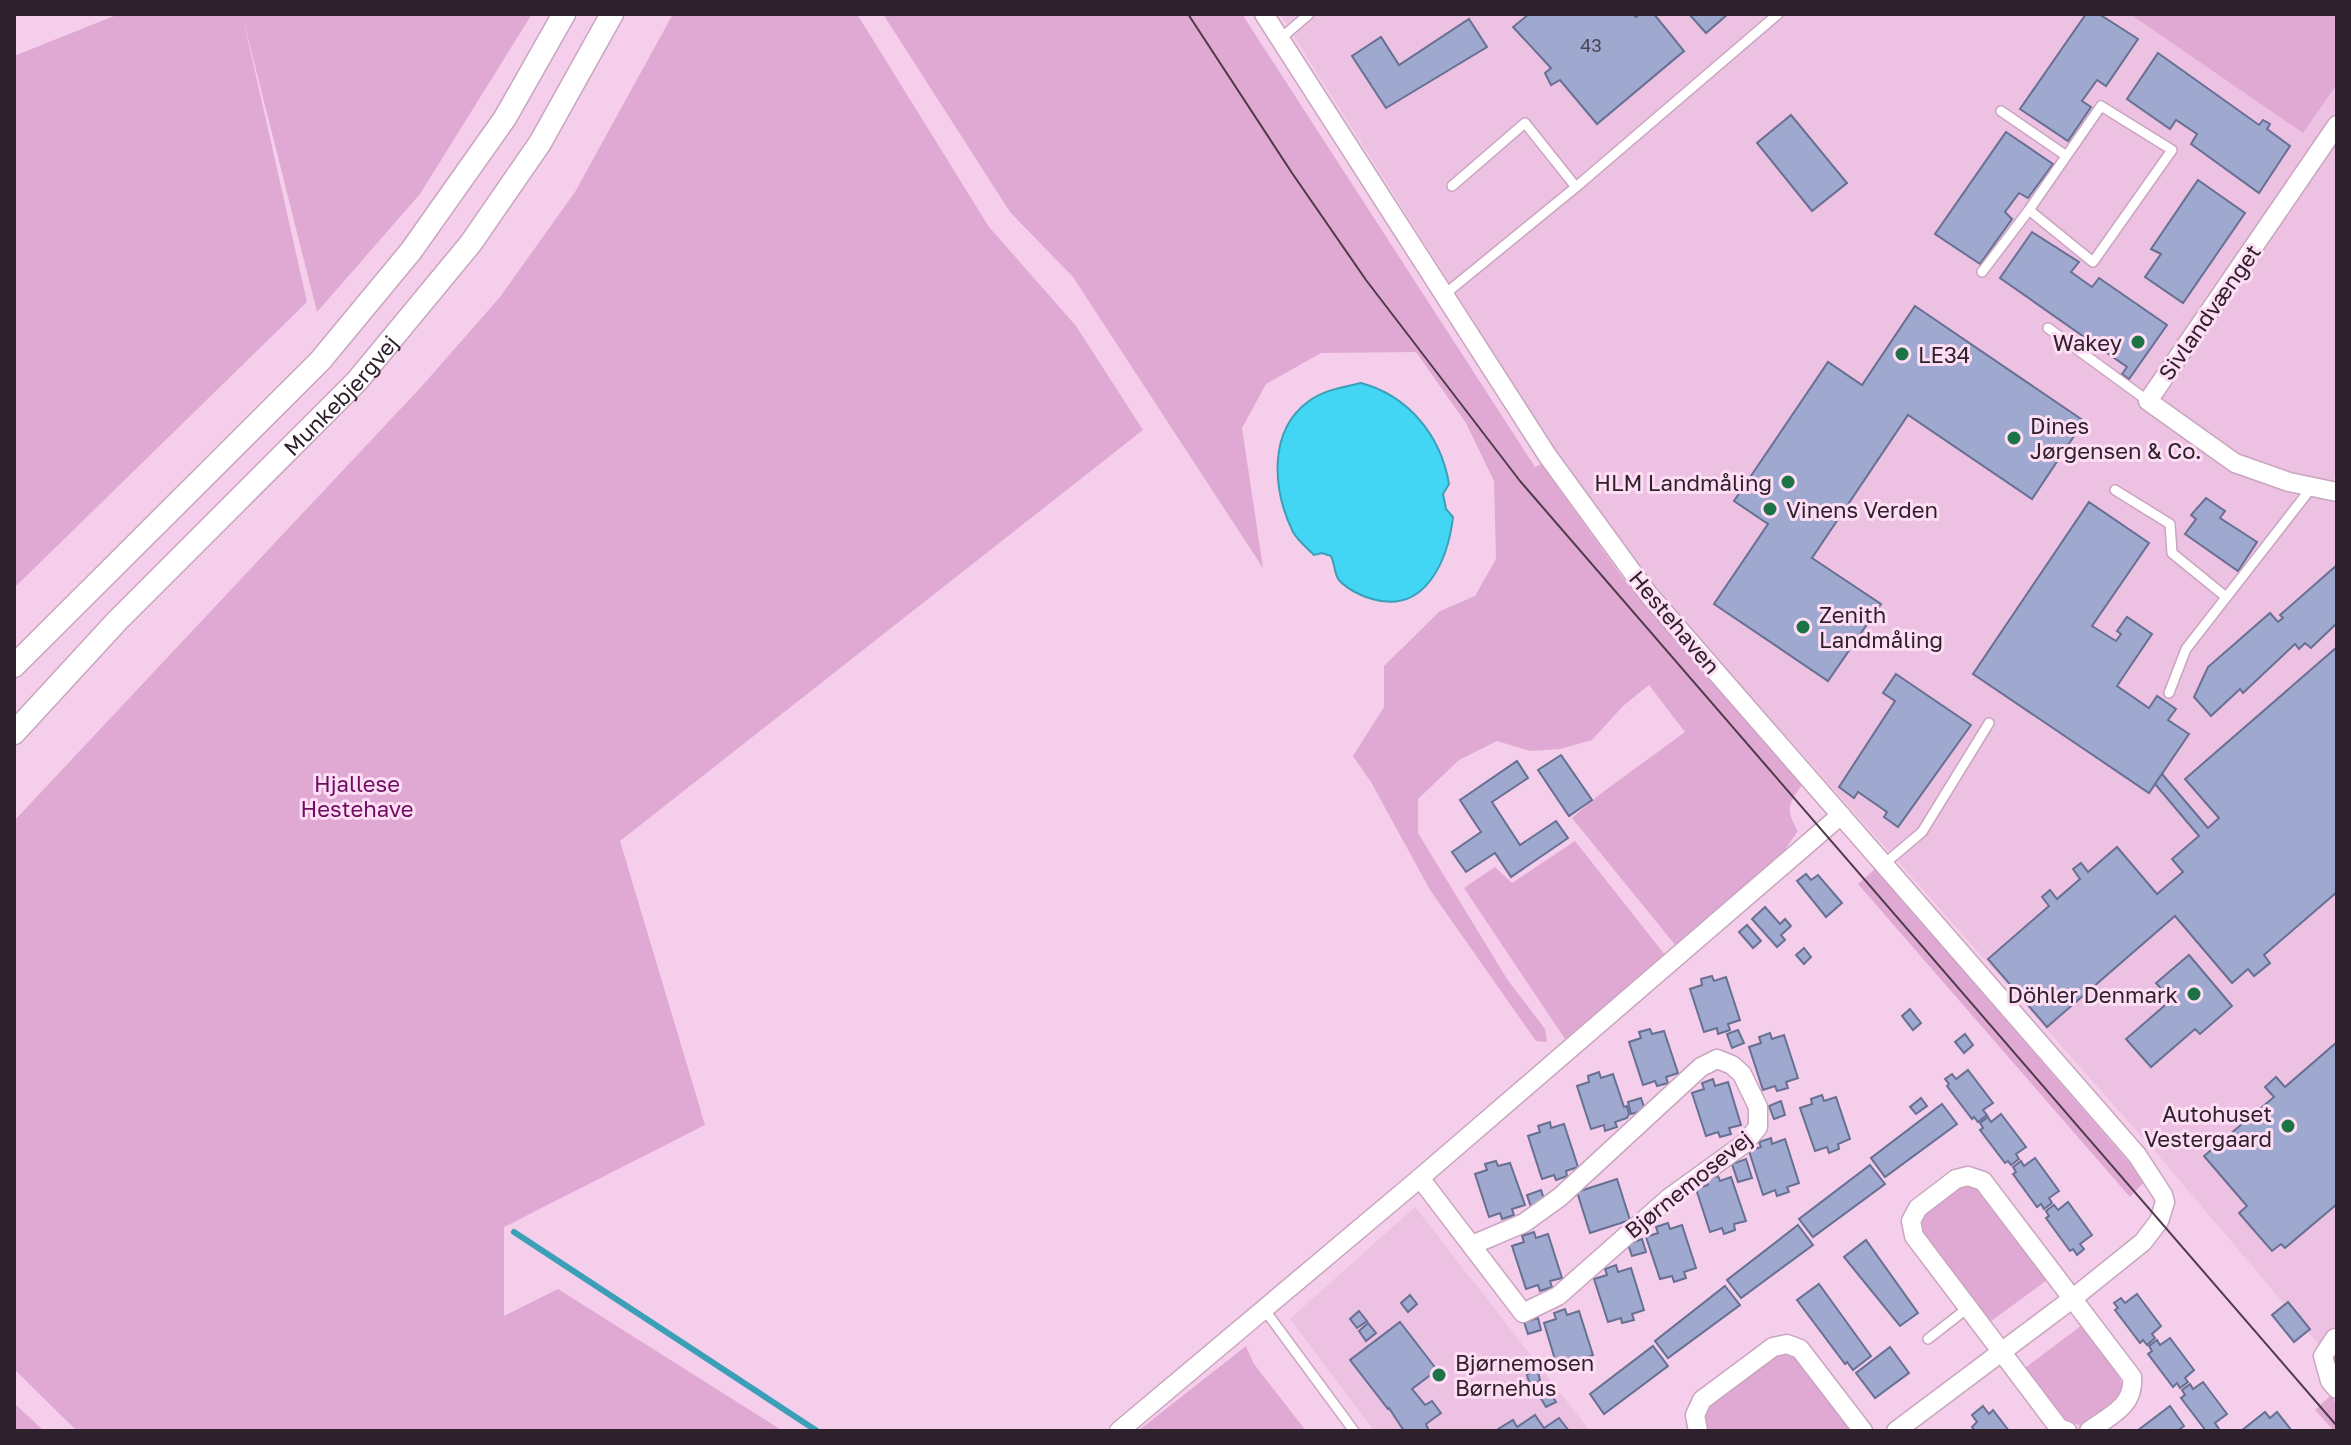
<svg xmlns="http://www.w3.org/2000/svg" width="2351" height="1445" font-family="'Golos Text',sans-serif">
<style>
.built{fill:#edc1e2}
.green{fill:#e0a9d3}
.water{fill:#42d5f4;stroke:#3c9fb8;stroke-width:2}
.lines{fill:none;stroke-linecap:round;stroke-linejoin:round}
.stream{stroke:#3c9fb8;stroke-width:6}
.building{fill:#9fa8ce;stroke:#676f92;stroke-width:2}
.service-casing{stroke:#c9a5c0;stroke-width:12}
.minor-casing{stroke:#c9a5c0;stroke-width:21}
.tertiary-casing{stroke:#c9a5c0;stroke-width:25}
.service{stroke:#fff;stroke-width:9}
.minor{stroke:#fff;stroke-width:18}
.tertiary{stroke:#fff;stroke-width:22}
.tram{stroke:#4d3b49;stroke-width:2}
.poi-dot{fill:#1e7346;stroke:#fddef4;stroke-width:3}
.labels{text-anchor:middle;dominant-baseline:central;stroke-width:6;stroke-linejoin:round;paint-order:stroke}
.number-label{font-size:18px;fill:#4b4354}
.street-label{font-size:22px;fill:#2f212c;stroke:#fddef4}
.poi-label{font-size:22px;fill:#2f212c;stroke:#fddef4;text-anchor:start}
.park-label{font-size:22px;fill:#6f0b61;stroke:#fddef4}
</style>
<rect width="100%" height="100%" fill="#f4ceea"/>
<g class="built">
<polygon points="1280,14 2337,14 2337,1366 2158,1155 1674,609 1636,561 1553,447"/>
<polygon points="1415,1207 1590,1431 1374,1431 1290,1319"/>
</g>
<g class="green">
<polygon points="119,14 532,14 420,194 317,312 243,18 307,302 14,588 14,56"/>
<polygon points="673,14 857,14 989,227 1076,326 1143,430 620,841 705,1125 504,1227 504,1316 558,1289 783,1431 77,1431 14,1369 14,821 422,386 500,297 575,192"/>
<path d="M883,14H1242L1535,467L1541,464L1622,577L1802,785C1788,805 1785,809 1798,831L1784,851L1676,946L1572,818L1599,795L1685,732L1649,685L1623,706L1592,740L1560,749L1530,751L1497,741L1459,760L1418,799V833L1507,979L1545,1029L1547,1042L1536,1041L1430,890L1371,782L1353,756L1384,707V666L1440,611L1475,596L1496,559L1494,481L1466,423L1416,352L1321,353L1266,384L1242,428L1263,568L1073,277L1010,212Z"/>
<polygon points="2130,14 2337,14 2337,84 2303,133"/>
<polygon points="1575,841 1665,955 1565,1039 1464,888 1495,867 1512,883"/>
<polygon points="1875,869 2145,1181 2130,1197 1858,884"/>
<polygon points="1962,1186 1979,1189 2047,1280 1990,1322 1921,1229 1924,1214"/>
<path d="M2082,1325C2095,1342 2129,1375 2121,1396L2081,1425L2065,1422L2025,1368Z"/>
<polygon points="1246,1346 1254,1364 1306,1431 1138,1431"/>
<polygon points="1778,1354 1796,1357 1851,1431 1710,1431 1705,1425 1707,1408"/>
<polygon points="2330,1396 2337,1404 2337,1431 2334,1431 2315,1410"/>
<polygon points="14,1403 44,1431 14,1431"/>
</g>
<path class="water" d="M1361,383C1409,396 1441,436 1449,484L1443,494L1446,509L1453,517C1448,559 1426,615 1372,599C1361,596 1347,589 1339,580C1334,574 1335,564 1331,556L1322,553L1314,555C1307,548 1298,541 1293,532C1273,491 1267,431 1309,401C1324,390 1343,387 1361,383Z"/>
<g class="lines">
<polyline class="stream" points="514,1232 817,1431"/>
</g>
<g class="building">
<polygon points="1529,14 1633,14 1636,17 1640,14 1654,14 1684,51 1597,124 1560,80 1551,85 1545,73 1551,68 1513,27"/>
<polygon points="1689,14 1728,14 1706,33"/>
<polygon points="2086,14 2099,14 2138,39 2106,86 2097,80 2082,101 2091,107 2068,141 2020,109"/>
<polygon points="1469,19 1487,47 1386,108 1352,56 1381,37 1399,65"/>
<polygon points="2158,53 2259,125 2263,120 2270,124 2267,129 2290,146 2259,193 2191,144 2197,134 2176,120 2170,129 2127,99"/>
<polygon points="1791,115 1847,183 1812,211 1757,143"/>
<polygon points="2006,132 2053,164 2028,198 2019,193 2005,212 2012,219 1980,264 1935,234"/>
<polygon points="2198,180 2245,213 2183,303 2145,277 2161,254 2151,249"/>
<polygon points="2032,232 2079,262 2071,272 2092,287 2099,278 2167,325 2129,379 2122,374 2127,367 2000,278"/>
<polygon points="1915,306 2084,421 2032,499 1908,415 1812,558 1881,604 1828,681 1714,604 1768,524 1734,501 1828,362 1862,385"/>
<polygon points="2206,498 2225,511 2220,518 2257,542 2238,571 2185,534 2196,519 2191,515"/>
<polygon points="2089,502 2149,543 2092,626 2116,641 2121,634 2117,631 2127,617 2152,634 2117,686 2149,708 2157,696 2176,709 2168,720 2189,734 2149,793 1973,674"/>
<polygon points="2337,565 2337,623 2311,648 2305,643 2299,649 2295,644 2243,693 2240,689 2211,716 2194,697 2208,667 2270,613 2278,622 2283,618 2280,615"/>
<polygon points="2337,647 2337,892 2264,955 2270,963 2254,976 2248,969 2232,983 2175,916 2047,1027 1988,959 2049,906 2042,897 2050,890 2057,899 2080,879 2073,869 2081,863 2088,872 2117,847 2157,894 2183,872 2172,859 2199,836 2155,784 2162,774 2208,828 2219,818 2185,779"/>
<polygon points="1896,674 1971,725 1898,827 1884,817 1887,812 1858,792 1854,798 1839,787 1895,701 1883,693"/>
<polygon points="1561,755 1592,800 1569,816 1538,770"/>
<polygon points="1517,761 1528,778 1492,802 1520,845 1556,821 1568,838 1511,877 1495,853 1466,872 1452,852 1481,832 1460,800"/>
<polygon points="1806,874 1811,880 1818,875 1842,903 1826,917 1797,881"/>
<polygon points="1765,907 1780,924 1785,919 1791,926 1781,935 1785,940 1777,947 1752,919"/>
<polygon points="1747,925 1761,941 1753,948 1739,932"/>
<polygon points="1804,948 1811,957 1804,964 1796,955"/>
<polygon points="2189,955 2232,1006 2200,1034 2195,1029 2151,1067 2126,1039 2171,1000 2156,983"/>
<polygon points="1712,976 1714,981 1726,977 1740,1020 1728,1024 1730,1030 1718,1034 1717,1028 1704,1032 1690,989 1702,985 1701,979"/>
<polygon points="1910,1009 1921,1023 1913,1030 1902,1016"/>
<polygon points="1650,1029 1652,1034 1664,1031 1678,1073 1666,1077 1668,1083 1657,1086 1655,1081 1643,1085 1629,1042 1641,1038 1639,1032"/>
<polygon points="1738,1030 1744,1043 1732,1048 1727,1034"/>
<polygon points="1770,1033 1772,1039 1784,1035 1798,1078 1786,1082 1788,1088 1777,1091 1775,1086 1763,1090 1749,1047 1761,1043 1759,1037"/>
<polygon points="1965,1034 1973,1045 1964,1053 1955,1042"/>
<polygon points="2337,1042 2337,1204 2285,1248 2281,1244 2272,1251 2239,1213 2247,1206 2204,1156 2274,1097 2265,1087 2276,1077 2285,1087"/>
<polygon points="1968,1070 1993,1103 1983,1110 1987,1115 1978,1122 1974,1117 1972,1119 1947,1086 1949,1084 1945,1079 1952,1074 1956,1079"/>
<polygon points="1599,1072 1601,1078 1613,1074 1624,1107 1627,1106 1629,1114 1627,1118 1615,1122 1617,1127 1605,1131 1604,1125 1591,1129 1577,1086 1589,1082 1588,1076"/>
<polygon points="1713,1079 1715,1086 1728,1082 1741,1125 1729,1128 1731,1134 1720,1137 1718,1132 1706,1136 1692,1093 1704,1089 1702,1083"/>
<polygon points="1822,1095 1824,1101 1836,1097 1850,1139 1838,1144 1839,1149 1829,1153 1827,1147 1815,1151 1800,1108 1812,1104 1811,1099"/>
<polygon points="1641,1098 1645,1110 1631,1114 1628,1102"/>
<polygon points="1921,1098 1927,1106 1916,1114 1910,1107"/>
<polygon points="1781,1101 1785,1115 1774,1119 1769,1106"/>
<polygon points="1942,1104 1957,1124 1885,1177 1871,1158"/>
<polygon points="2001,1114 2026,1147 2016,1154 2019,1159 2011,1165 2008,1161 2005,1163 1980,1130 1983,1128 1980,1123 1988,1117 1991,1122"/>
<polygon points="1550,1122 1551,1128 1564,1124 1578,1167 1566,1171 1567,1176 1556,1180 1554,1175 1542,1179 1528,1136 1540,1132 1538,1126"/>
<polygon points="1771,1138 1772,1144 1785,1139 1799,1183 1787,1187 1789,1192 1777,1196 1775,1190 1763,1195 1749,1151 1761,1147 1759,1142"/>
<polygon points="2035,1158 2059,1191 2049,1198 2052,1203 2044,1209 2041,1204 2037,1207 2013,1174 2016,1172 2013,1167 2021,1161 2024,1166"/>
<polygon points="1746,1159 1752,1178 1738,1182 1732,1164"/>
<polygon points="1496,1161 1498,1166 1510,1163 1525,1205 1512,1209 1514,1215 1502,1219 1500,1213 1489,1217 1475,1174 1487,1170 1485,1164"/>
<polygon points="1870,1165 1885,1184 1813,1237 1799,1219"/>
<polygon points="1718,1176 1720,1181 1731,1177 1746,1221 1734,1224 1735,1230 1724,1234 1722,1228 1710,1232 1696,1189 1708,1185 1706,1180"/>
<polygon points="1617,1179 1630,1220 1590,1233 1577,1192"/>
<polygon points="1541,1190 1545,1202 1531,1207 1527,1195"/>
<polygon points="2068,1202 2092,1235 2080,1244 2084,1249 2077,1255 2073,1249 2070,1251 2046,1218 2049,1216 2046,1211 2054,1205 2058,1210"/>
<polygon points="1668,1223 1670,1229 1682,1225 1696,1268 1684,1272 1686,1278 1674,1282 1672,1276 1660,1279 1646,1237 1658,1233 1656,1227"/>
<polygon points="1798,1225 1813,1245 1741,1298 1727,1280"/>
<polygon points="1534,1232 1536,1238 1548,1234 1562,1278 1550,1281 1552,1287 1540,1291 1538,1285 1526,1289 1512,1246 1524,1242 1522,1236"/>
<polygon points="1642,1239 1646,1252 1632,1256 1628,1244"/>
<polygon points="1866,1240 1918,1313 1900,1326 1844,1257"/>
<polygon points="1616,1265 1618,1272 1631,1268 1644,1310 1632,1314 1634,1320 1622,1323 1621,1318 1608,1322 1594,1279 1607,1275 1605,1269"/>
<polygon points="1819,1284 1871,1356 1853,1370 1847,1362 1845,1364 1797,1300"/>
<polygon points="1725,1286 1740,1305 1668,1358 1655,1341"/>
<polygon points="2137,1294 2161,1326 2152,1334 2155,1338 2147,1345 2143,1340 2140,1343 2115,1310 2118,1308 2114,1303 2121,1298 2125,1303"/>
<polygon points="1410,1295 1417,1304 1408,1312 1401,1303"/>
<polygon points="2288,1302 2310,1329 2294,1342 2272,1315"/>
<polygon points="1565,1309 1567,1315 1579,1311 1593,1355 1581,1359 1583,1364 1572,1367 1570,1362 1557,1366 1544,1323 1556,1319 1554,1313"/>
<polygon points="1359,1311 1367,1321 1357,1328 1350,1319"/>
<polygon points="1538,1318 1541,1330 1528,1334 1524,1322"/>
<polygon points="1400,1322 1437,1370 1412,1389 1425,1405 1432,1401 1441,1413 1426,1424 1429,1431 1404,1431 1389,1408 1388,1409 1350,1360"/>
<polygon points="1368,1323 1376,1333 1366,1341 1359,1331"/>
<polygon points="2170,1338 2194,1370 2185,1378 2188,1382 2180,1388 2177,1383 2173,1387 2148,1354 2152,1351 2149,1346 2157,1340 2160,1345"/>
<polygon points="1653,1346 1668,1366 1604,1414 1590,1394"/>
<polygon points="1890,1347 1909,1373 1875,1398 1856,1373"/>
<polygon points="1531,1371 1538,1372 1540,1380 1535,1384 1529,1382 1527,1375"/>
<polygon points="2203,1382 2227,1414 2215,1423 2219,1429 2216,1431 2206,1431 2181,1398 2185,1395 2182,1390 2190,1384 2193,1389"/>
<polygon points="1546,1386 1556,1402 1546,1407 1537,1392"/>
<polygon points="1983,1406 1989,1414 1993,1410 2009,1431 1975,1431 1972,1427 1977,1422 1972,1415"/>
<polygon points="2170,1406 2184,1426 2177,1431 2137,1431"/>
<polygon points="2265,1412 2270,1418 2277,1412 2292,1431 2241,1431"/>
<polygon points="1535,1415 1544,1428 1559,1418 1569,1431 1495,1431 1513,1420 1517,1427"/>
</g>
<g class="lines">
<g class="service-casing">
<g id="service">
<polyline points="1280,39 1309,14"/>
<polygon points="2101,106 2172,150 2093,262 2029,210"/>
<polyline points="2001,111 2065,155"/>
<polyline points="1452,186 1525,123 1576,187"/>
<polyline points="1982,272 2029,210"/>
<polyline points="1445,294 1576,187 1778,14"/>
<polyline points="2048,328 2148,401"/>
<polyline points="2115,490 2170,524 2172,553 2226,597"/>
<polyline points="2169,693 2186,649 2312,487"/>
<polyline points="1884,864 1922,832 1989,723"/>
<polyline points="1264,1309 1354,1431"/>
<polyline points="1928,1339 1969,1307"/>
</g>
</g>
<g class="minor-casing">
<g id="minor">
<polyline points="1264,14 1547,455 1649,595 2137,1155 2163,1195 2165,1202 2159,1221 2143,1242 2072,1299 1896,1431"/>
<polyline points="2337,125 2148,401 2235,463 2289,482 2337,492"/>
<polyline points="1420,1178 1523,1313 1558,1296 1669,1198 1745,1143 1758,1127 1758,1107 1742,1074 1732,1065 1717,1059 1701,1067 1560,1197 1524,1223 1472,1245"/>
<polyline points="2335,1338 2323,1356 2330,1381 2337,1389"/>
<polyline points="1119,1431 1420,1178 1841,815"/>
<polyline points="1698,1431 1695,1415 1702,1400 1773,1347 1787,1344 1800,1349 1863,1431"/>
<path d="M2067,1431L2059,1428L1914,1236L1911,1221L1918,1208L1956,1179L1968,1176L1983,1181L2132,1377C2135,1406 2109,1416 2089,1431"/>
</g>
</g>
<g class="tertiary-casing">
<g id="tertiary">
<polyline points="14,666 320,361 411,251 505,118 564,14"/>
<path id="s1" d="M14,733L117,621L357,381L471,243L540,143L612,14"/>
</g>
</g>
<use href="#service" class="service"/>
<use href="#minor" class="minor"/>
<use href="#tertiary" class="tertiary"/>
<polyline class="tram" points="1188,14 1292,173 1366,280 1520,481 2337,1426"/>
</g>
<g class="poi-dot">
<circle cx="2138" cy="342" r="8"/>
<circle cx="1902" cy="354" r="8"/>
<circle cx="2014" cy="438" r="8"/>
<circle cx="1788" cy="482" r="8"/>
<circle cx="1770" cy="509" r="8"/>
<circle cx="1803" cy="627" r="8"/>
<circle cx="2194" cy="994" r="8"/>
<circle cx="2288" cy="1126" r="8"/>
<circle cx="1439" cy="1375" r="8"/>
</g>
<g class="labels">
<g class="number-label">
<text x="1591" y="45">43</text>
</g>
<g class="street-label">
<text transform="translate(2209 312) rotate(-55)">Sivlandvænget</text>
<text stroke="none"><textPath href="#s1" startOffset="470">Munkebjergvej</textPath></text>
<text transform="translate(1675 622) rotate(50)">Hestehaven</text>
<text transform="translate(1688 1184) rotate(-39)">Bjørnemosevej</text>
</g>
<g class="poi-label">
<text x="2122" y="342" text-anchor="end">Wakey</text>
<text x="1918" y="354">LE34</text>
<text x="2030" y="425">Dines<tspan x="2030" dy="25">Jørgensen &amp; Co.</tspan></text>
<text x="1772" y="482" text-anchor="end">HLM Landmåling</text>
<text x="1786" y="509">Vinens Verden</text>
<text x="1819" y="614">Zenith<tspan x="1819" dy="25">Landmåling</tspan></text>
<text x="2178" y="994" text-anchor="end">Döhler Denmark</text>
<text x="2272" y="1113" text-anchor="end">Autohuset<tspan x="2272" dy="25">Vestergaard</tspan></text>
<text x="1455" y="1362">Bjørnemosen<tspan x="1455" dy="25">Børnehus</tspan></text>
</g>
<g class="park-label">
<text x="357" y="783">Hjallese<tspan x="357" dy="25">Hestehave</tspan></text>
</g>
</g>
<rect width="2351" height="1445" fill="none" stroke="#2f212c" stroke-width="32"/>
</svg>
